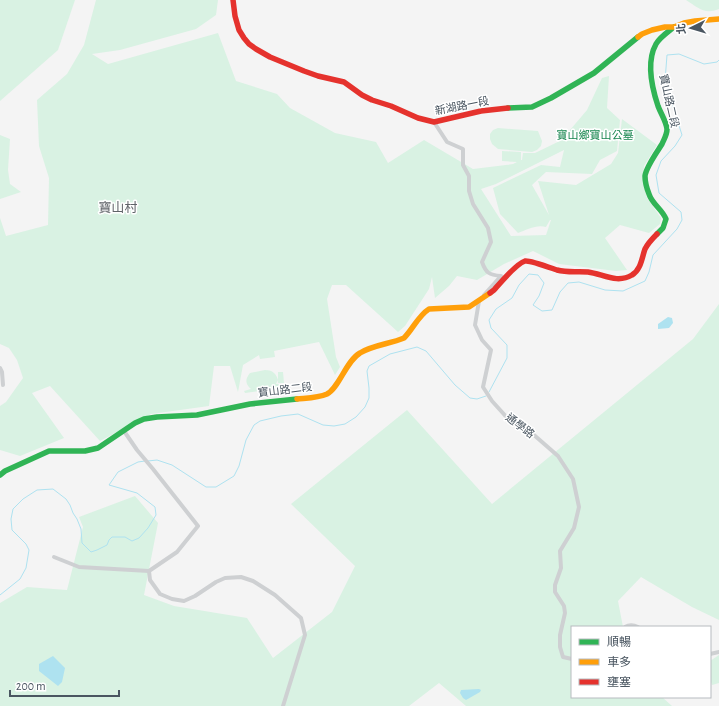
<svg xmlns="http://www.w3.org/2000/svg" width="719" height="706" font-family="'Alegreya Sans','Noto Sans TC',sans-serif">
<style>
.green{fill:#d9f2e3;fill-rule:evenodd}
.water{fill:#aee2f0}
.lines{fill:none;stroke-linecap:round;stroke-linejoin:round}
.stream{stroke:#aee2f0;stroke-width:1}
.street{stroke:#ced0d2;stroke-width:4}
.fast{stroke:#30b455;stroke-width:5.5}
.slow{stroke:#ff9f0a;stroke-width:5.5}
.jam{stroke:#e5322d;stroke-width:5.5}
.labels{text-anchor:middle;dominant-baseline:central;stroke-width:3;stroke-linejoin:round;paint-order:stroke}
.street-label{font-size:11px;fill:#4a5661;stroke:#fff}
.park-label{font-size:11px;fill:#17864f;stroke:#fff}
.quarter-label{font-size:13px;fill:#5f6368;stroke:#fff}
</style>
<rect width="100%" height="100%" fill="#f4f4f4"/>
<g class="green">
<polygon points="0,0 75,0 58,50 0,101"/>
<path d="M96,0H218L216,15L196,29L120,50L92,54L108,64L218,33L236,81L277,94L290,108L335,133L376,142L388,163L424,140L473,169L513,164L517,162L502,161V151L521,152V160H522L523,153H535L568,137L570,130L587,110L602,78L609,76L607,108L620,120L617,151L600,160L592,174L546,172L532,185L549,215L538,181L576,185L611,164L618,153L622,119L657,145L644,166L643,183L647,198L661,218L660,224L649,233L620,225L605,238L627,270L616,271L559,264L533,251L504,264L477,280L457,276L449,286L435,298L432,277L429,289L405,326L398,332L346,285H332L327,299L336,357L340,367L335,375L319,342L274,351L275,357L260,359L259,355L243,365L238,392L230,366H214L209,406L151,414L100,441L50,386L32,393L64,438L20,456L0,450V406L6,402L23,378L17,360L9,348L0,344V218L6,236L48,225L49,178L39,146L37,100L67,74L84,45ZM564,150L560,167L541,165L493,188L500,214L518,233C526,230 537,224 546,227L550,220H551L546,235L511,236L481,189L496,184Z"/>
<path d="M686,0H719V9C704,15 699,8 686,0Z"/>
<polygon points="498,128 538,131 542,141 541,146 537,150 532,152 498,149 492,144 490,139 490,134 493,130"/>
<polygon points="0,135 10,139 8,170 10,184 21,192 0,199"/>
<polygon points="719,304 719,620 692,607 641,577 618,601 623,627 572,627 572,697 662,697 672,706 466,706 439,683 409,706 0,706 0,603 27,587 67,590 83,527 79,517 135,496 158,523 144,595 174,606 247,618 273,658 332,612 355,566 291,504 407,410 492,504 693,339"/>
<path d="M265,370C272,370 276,373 278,380V372H283L284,383H278V380L276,384H281V388L245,393L244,391L251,389C245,384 245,379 250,373Z"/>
<polygon points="719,655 719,683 712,685 710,679 710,661"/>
</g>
<g class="water">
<polygon points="668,317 672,318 673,323 669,328 658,329 658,324"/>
<polygon points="53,656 65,668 62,682 58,686 39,671 39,664"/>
<polygon points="479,689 481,690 480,692 466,700 463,698 460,693 461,690"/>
</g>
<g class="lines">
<g class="stream">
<polyline points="489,392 507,358 507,345 491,328 489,320 496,309 512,298 519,285 529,274 538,275 544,283 539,296 533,305 542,311 552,310 560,292 568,283 579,282 605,290 623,291 645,281 649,272 653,255 677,229 682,220 681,212 659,193 656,175 661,161 675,146 682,135 665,81 667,55 679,54 704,64 717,62 719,60"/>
<polyline points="148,461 157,460 172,465 206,487 216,487 234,476 239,466 246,440 254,425 260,421 281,416 298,414 323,425 334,426 345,424 356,417 365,407 369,398 369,388 367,371 369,366 390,354 417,347 426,351 455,385 470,398 477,399 486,396"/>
<polyline points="0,595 20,579 26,568 29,550 26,544 12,530 11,519 13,509 23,499 37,490 53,489 66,499 70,505 73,513 77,519 81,529 82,543 91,552 97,550 107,545 109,540 112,537 125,537 132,541 139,538 148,528 156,515 155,507 137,493 109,485 118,472 138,462 145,461"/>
</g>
<g class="street">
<path d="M434,122L447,142L463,149V165L469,176V191L473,204L488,228L491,242L482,262C486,273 489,275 501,276L484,295"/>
<polyline points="480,300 479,301 475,325 482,340 491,350 483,387 492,401 510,421 526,428 558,456 573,479 579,507 574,528 560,551 561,568 555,585 555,592 564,606 565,613 560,635 560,647 563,657 572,659"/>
<polyline points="0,368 2,372 3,385"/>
<polyline points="124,431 137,450 153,469 198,526 177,552 149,571 150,580 160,594 172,599 184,601 195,596 216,582 225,578 241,577 253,581 275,595 301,618 305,635 283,706"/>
<polyline points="54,557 79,567 149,571"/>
<path d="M625,627C630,624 634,625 638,627"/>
<polyline points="710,654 719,652"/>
</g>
<g class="fast">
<polyline points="508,108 532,107 551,98 594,73 638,37"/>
<path d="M657,234L663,228L666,219C662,209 652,204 649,194C647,189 645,181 645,176C646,167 657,152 662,144C664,139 667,135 667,129C666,121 661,114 658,106C652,88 646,62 656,44C660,37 668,32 674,27"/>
<polyline points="0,475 5,471 49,451 85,451 98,448 135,423 144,419 157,417 197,415 250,404 297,399"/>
</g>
<g class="slow">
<polyline points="638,37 642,34 652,30 665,27 674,27 684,23 695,21 719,19"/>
<path d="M297,399C307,398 318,398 327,394C339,388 346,361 360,353C373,345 390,344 404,338C413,329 418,316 429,309L469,307L490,293"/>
</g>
<g class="jam">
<polyline points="233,0 235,16 239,30 244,38 249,44 256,49 270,57 304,71 318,76 344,82 362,95 372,100 391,106 418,118 434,122 481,111 508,108"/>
<path d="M490,293L494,290C501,282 516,264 525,261C530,260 551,268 557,270C568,273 578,271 588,272C603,274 617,284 632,275C641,270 642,257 645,249C648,243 653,238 657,234"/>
</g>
</g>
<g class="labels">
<g class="street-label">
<text transform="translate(669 101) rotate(77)">寶山路二段</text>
<text transform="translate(462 106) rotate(-11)">新湖路一段</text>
<text transform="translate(285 390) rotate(-7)">寶山路二段</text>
<text transform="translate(520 426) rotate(37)">通學路</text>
</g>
<g class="park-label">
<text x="595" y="135">寶山鄉寶山公墓</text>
</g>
<g class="quarter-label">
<text x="118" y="208">寶山村</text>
</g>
</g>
<rect x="571" y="626" width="140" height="72" fill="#ffffff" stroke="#b7bbc0"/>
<rect x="579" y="639" width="20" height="6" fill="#30b455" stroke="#b7bbc0"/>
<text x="607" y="646" font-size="12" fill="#4a5661">順暢</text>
<rect x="579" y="659" width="20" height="6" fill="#ff9f0a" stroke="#b7bbc0"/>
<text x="607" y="666" font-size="12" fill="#4a5661">車多</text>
<rect x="579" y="679" width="20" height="6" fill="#e5322d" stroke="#b7bbc0"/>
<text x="607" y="686" font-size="12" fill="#4a5661">壅塞</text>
<g transform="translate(691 28) rotate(265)" stroke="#ffffff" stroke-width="3" paint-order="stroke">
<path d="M0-3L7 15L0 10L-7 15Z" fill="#4a5661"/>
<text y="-6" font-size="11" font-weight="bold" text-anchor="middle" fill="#4a5661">北</text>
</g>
<path d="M10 690v6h109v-6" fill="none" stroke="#4a5661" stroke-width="2"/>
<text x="16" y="690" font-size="12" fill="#4a5661" stroke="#ffffff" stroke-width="3" paint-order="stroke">200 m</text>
</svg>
